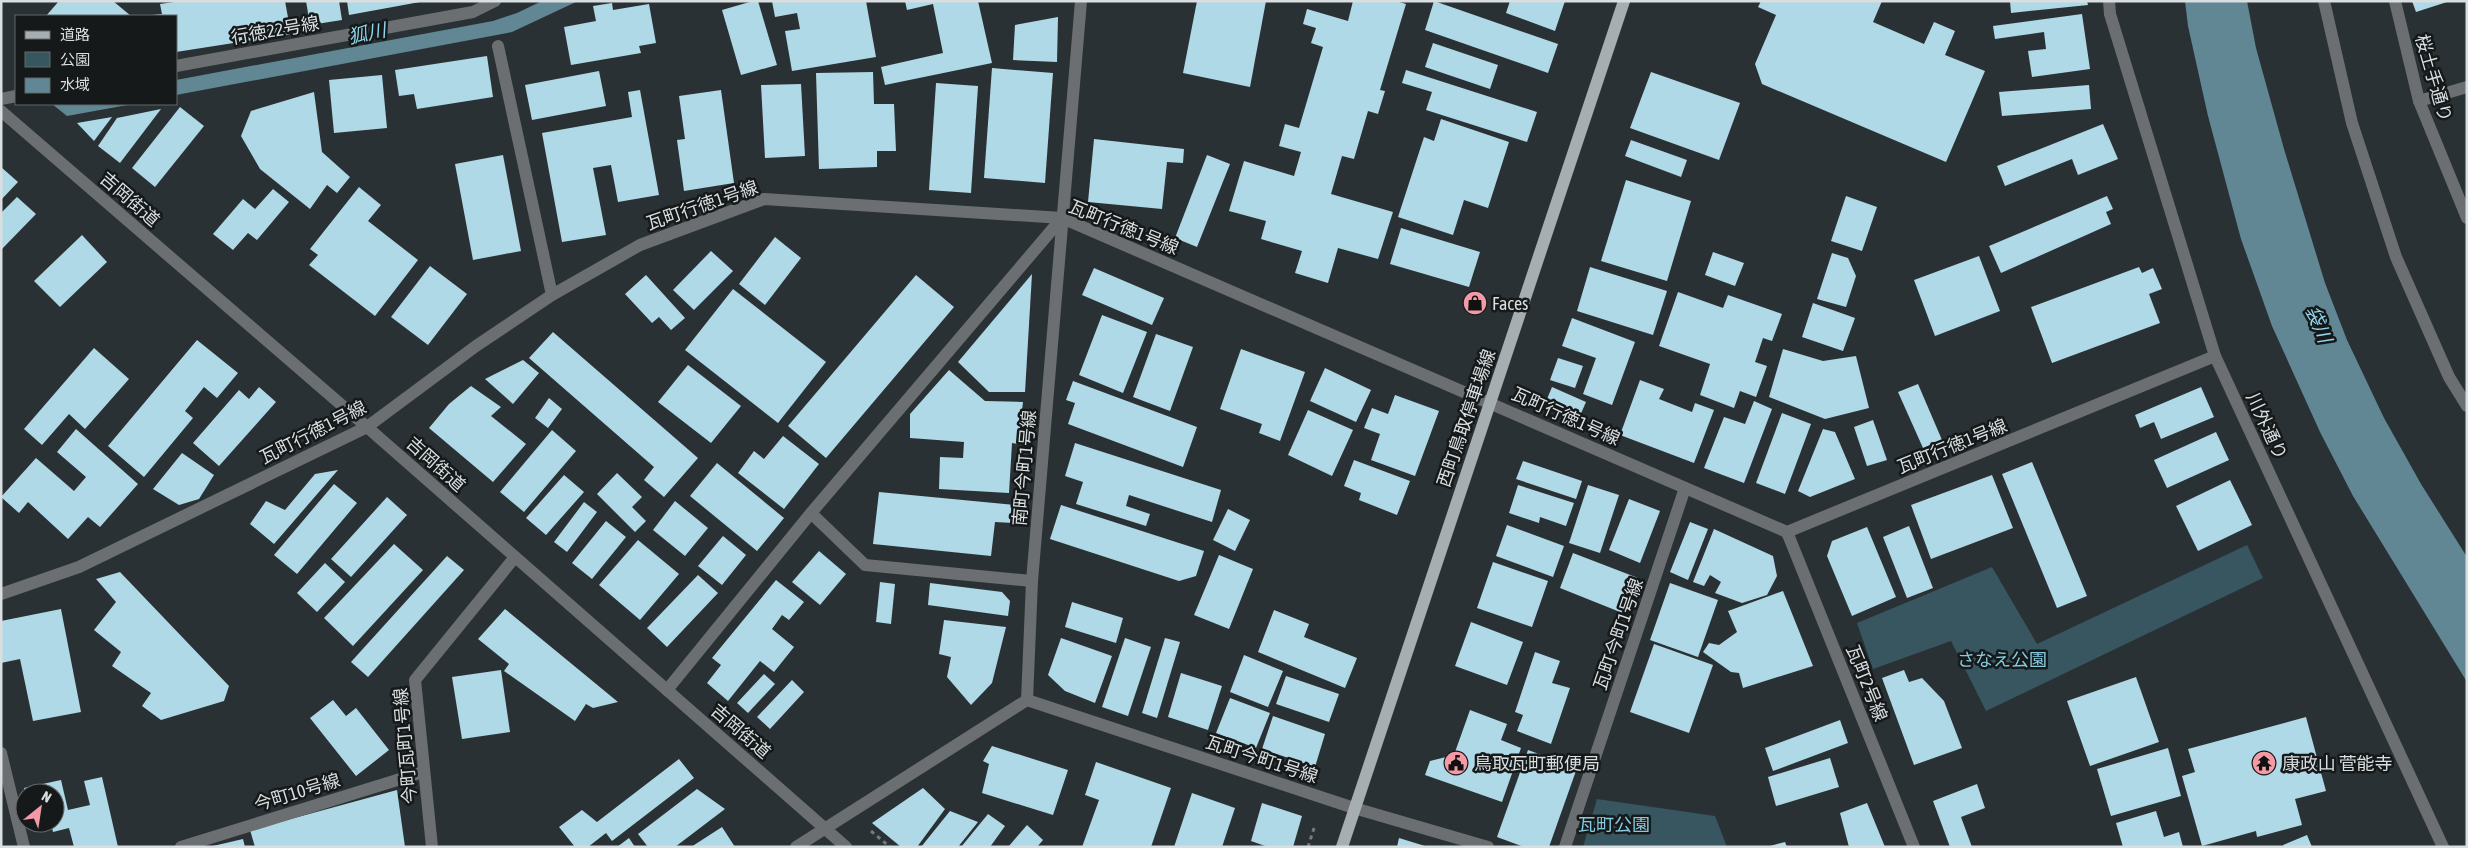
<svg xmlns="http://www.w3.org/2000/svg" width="2468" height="848" font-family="'Asap Condensed','Noto Sans JP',sans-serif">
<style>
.green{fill:#375660}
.water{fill:#618794}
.building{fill:#b0d9e7}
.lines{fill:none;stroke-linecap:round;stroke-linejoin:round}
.path{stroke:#747a7c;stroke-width:3;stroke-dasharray:4 4;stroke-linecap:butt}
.minor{stroke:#6b6f71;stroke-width:12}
.major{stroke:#a6aeb1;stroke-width:12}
.labels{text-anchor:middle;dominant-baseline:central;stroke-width:5;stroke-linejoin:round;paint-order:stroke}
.street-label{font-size:18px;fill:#d9dee0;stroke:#15191a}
.poi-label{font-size:18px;fill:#d9dee0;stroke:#15191a;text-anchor:start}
.park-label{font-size:18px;fill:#85cae1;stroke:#15191a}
.water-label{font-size:19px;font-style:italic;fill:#90d5ec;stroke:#15191a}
</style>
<rect width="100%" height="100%" fill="#2a3134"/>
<g class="green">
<polygon points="2247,545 2263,578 1986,711 1951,641 1873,669 1857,623 1992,567 2037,644"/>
<polygon points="1597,799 1715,816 1727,847 1583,847"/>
</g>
<g class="water">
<polygon points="542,1 578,1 512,32 176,95 176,80 493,21 517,13"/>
<polygon points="2185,1 2247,1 2256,48 2284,149 2325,283 2347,340 2384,418 2421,484 2467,557 2467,682 2353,496 2320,432 2272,326 2241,239 2208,116 2188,26"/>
<polygon points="52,104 133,104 67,116"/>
</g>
<g class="building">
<polygon points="59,1 113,1 131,16 46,16"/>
<polygon points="181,1 285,1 291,34 176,52 176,16 152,15 162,14 160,4"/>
<polygon points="306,1 339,1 342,20 310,25"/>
<polygon points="347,1 420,1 420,2 349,15"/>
<polygon points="753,1 758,1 777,65 741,75 722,10"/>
<polygon points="772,1 866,1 876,57 792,71 785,31 800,29 797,13 775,17"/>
<polygon points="905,1 978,1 992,63 885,85 881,67 943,53 933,4 907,10"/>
<polygon points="1197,1 1266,1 1250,87 1183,73"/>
<polygon points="1353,1 1396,1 1406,4 1380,90 1385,91 1378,114 1368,111 1354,159 1342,156 1331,194 1393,212 1378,259 1338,248 1328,283 1295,273 1302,251 1261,239 1266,221 1229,211 1244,161 1294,176 1301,152 1279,146 1285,124 1299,128 1323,47 1311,43 1316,28 1303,24 1307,9 1348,21"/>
<polygon points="1434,1 1558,44 1548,73 1425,30"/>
<polygon points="1510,1 1565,1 1555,31 1506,13"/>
<polygon points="1761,1 1882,1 1873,22 1924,44 1934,22 1955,31 1945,55 1985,71 1946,162 1762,84 1755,64 1776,15 1758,7"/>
<polygon points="2010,1 2087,1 2088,5 2011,13"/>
<polygon points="2412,1 2447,1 2447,2 2416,12"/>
<polygon points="612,3 613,10 649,4 656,43 639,46 641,53 571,65 564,27 596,21 593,6"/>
<polygon points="2082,14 2090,69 2032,77 2028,51 2046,49 2044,32 1995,39 1993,26"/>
<polygon points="1058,17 1057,62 1013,60 1015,25"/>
<polygon points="1433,43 1498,65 1490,89 1425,67"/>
<polygon points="487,56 493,97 417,109 414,94 399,96 395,70"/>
<polygon points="992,68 1053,73 1045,183 984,178"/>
<polygon points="1406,70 1537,112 1527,142 1426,110 1432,92 1402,83"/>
<polygon points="599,71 606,106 532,120 525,85"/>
<polygon points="873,72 874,104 894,104 896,151 877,151 877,167 819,169 816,73"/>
<polygon points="1651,72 1740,103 1719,160 1630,128"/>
<polygon points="382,75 387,128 334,133 329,80"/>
<polygon points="936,83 978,86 971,193 929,190"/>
<polygon points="801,84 805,156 765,158 761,85"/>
<polygon points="2089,85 2091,109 2002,116 1999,92"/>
<polygon points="640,90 659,195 618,202 611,165 593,168 606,235 562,242 542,133 632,117 628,92"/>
<polygon points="721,90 734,183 684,191 677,140 685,139 679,96"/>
<polygon points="314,92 322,152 350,177 337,193 327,185 310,209 260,169 241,136 251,111"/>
<polygon points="180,107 204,126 155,187 132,168"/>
<polygon points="161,109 120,163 98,146 117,118"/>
<polygon points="112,117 94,141 77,123"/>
<polygon points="1441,119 1509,142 1488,208 1464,200 1453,235 1398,217 1424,137 1434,141"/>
<polygon points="2103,124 2118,159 2078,175 2072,159 2005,186 1997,166"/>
<polygon points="1094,139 1184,149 1183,163 1167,162 1162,209 1088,202"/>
<polygon points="1631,140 1687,160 1681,177 1625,156"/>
<polygon points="503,155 521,251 473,260 455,164"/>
<polygon points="1207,155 1230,164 1197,247 1175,238"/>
<polygon points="1,167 18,182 1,200"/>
<polygon points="1626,180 1691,201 1667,281 1601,261"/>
<polygon points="359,187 381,205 368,221 418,260 375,316 309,265 318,255 310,249"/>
<polygon points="273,189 289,202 257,240 248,233 233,250 213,234 243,199 255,209"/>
<polygon points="1846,196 1877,207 1862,251 1831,241"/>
<polygon points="2107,196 2113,209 2106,212 2111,224 2001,273 1989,246"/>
<polygon points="17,197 36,214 1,250 1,213"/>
<polygon points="1401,228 1480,252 1469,287 1390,264"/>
<polygon points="82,235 107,262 60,307 34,281"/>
<polygon points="775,237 801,258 765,305 739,284"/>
<polygon points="711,251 733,271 694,310 673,290"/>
<polygon points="1713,252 1744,263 1735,286 1705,275"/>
<polygon points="1832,253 1848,258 1856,276 1846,307 1817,299"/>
<polygon points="1979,256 2000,311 1935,336 1914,280"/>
<polygon points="430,266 467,294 428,345 391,317"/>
<polygon points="1590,267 1667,291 1653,335 1577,311"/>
<polygon points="2139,267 2142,273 2153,268 2162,289 2149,294 2160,323 2052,363 2031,307"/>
<polygon points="1094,268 1164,298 1152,325 1082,295"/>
<polygon points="1032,274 1025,392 989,392 958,362"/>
<polygon points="646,275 685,318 671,330 659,317 652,323 625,294"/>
<polygon points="916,275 954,307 826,458 788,426"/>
<polygon points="733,289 826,362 778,423 685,350"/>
<polygon points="1678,292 1723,308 1728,295 1782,314 1772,341 1763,338 1755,362 1767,366 1756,397 1740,391 1734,408 1700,395 1710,364 1659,346"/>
<polygon points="1813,303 1855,318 1843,351 1802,337"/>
<polygon points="1102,315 1147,332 1123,393 1079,375"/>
<polygon points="1572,318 1635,342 1612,405 1583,394 1596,358 1562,346"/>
<polygon points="553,332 698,458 664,497 644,480 654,467 529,358"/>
<polygon points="1156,334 1193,347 1170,411 1133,397"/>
<polygon points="197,340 238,373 217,398 204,387 185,411 193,418 144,477 108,446"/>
<polygon points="94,348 129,379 85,429 69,414 42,445 24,429"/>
<polygon points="1241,349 1305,372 1280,441 1259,433 1262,424 1220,409"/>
<polygon points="1783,349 1823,361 1856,356 1869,408 1825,419 1769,397"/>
<polygon points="1558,358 1583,366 1575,388 1550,380"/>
<polygon points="523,360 539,373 513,404 485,379"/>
<polygon points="688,365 741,406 711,443 658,402"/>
<polygon points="1325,368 1371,390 1356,422 1310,401"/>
<polygon points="949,370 985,401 1023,402 1018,444 1012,443 1009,493 939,489 940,457 963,458 964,442 910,438 910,414"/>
<polygon points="1640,380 1664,389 1659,399 1692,412 1695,403 1714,410 1694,463 1620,435"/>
<polygon points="1073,381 1197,427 1183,467 1068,424 1075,403 1066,400"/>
<polygon points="1918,384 1942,440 1923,448 1898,392"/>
<polygon points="471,386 501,407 491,416 526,444 493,482 429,428 449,404"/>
<polygon points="259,387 276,402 219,466 193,443 239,390 249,399"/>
<polygon points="1552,387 1586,402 1579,418 1545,404"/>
<polygon points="2201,387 2214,417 2161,439 2154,422 2140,428 2135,415"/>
<polygon points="1395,395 1439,411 1415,476 1371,460 1380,434 1364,428 1372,408 1388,414"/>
<polygon points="549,398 562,409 548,428 535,418"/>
<polygon points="1754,401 1772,409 1744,483 1704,468 1724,417 1745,424"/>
<polygon points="1308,410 1353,430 1332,476 1288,455"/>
<polygon points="1782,413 1811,424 1785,494 1756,483"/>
<polygon points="1873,420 1887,460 1867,466 1854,427"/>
<polygon points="76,429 138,484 100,527 88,517 68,539 28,502 19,513 1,497 36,458 74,491 86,477 57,452"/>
<polygon points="1823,429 1835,432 1855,479 1810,497 1798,491"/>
<polygon points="552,430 576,451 524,512 500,492"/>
<polygon points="2216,432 2229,460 2167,488 2154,460"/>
<polygon points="783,436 819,464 784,509 738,473 754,451 764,459"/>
<polygon points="1075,443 1221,490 1212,522 1129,495 1126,506 1150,514 1146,526 1076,504 1083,482 1065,476"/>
<polygon points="182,453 214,475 199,499 179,505 153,489"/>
<polygon points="1354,460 1410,481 1397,515 1359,500 1361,493 1344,486"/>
<polygon points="1523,461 1582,481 1576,499 1516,479"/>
<polygon points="2032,462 2087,596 2057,608 2002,474"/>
<polygon points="717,463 784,518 757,551 690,496"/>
<polygon points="338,470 274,544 250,524 266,501 285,510 315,474"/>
<polygon points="617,473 642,497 632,507 646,521 635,532 597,494"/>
<polygon points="564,475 584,492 546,535 526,518"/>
<polygon points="1992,475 2013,528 1931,559 1911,505"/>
<polygon points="2230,480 2252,525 2198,551 2176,506"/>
<polygon points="334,484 357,503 297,574 274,555"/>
<polygon points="1518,485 1574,503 1566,526 1540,517 1539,523 1509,513"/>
<polygon points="1588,485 1619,495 1600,553 1569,543"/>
<polygon points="879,492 1015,505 1013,523 995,522 991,556 873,544"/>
<polygon points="387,497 407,515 351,577 331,559"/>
<polygon points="1629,499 1660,511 1640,563 1609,550"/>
<polygon points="675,501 708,528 685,556 653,530"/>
<polygon points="584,502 597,512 567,552 554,542"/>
<polygon points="1061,505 1204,551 1196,576 1179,581 1050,539"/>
<polygon points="1228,509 1250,520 1235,551 1213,540"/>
<polygon points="606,521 626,537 592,579 572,563"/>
<polygon points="1690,522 1708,529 1688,580 1670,572"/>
<polygon points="1507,525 1564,546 1553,577 1496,556"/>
<polygon points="1909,526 1933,588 1907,598 1883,537"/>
<polygon points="1867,527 1896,597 1852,616 1827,556 1832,541"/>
<polygon points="1714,529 1773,556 1777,576 1767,595 1742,603 1715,593 1721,582 1710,575 1704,586 1693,582"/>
<polygon points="723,536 746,555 722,585 698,566"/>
<polygon points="638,540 679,574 640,620 599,585"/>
<polygon points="394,544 423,570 353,646 324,618"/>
<polygon points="819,551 846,574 820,605 792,582"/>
<polygon points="1573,553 1638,578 1625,614 1560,588"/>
<polygon points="1219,555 1253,569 1229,629 1194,615"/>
<polygon points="447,556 464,570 368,677 351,662"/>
<polygon points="1493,562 1548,581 1532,627 1477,608"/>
<polygon points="325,563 345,582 317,612 297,593"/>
<polygon points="120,572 229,686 224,701 161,720 142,706 151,693 112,666 121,652 94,630 116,602 96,579"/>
<polygon points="698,575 718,593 667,647 647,628"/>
<polygon points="776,580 804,602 789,620 782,615 772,629 794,647 774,672 760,661 728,701 707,683 721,665 712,658"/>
<polygon points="880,582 895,584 891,624 876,622"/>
<polygon points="930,583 1002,592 1010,601 1008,616 928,605"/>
<polygon points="1670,583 1718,600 1698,657 1650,640"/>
<polygon points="1783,591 1813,666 1743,688 1739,673 1731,672 1703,652 1709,643 1719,645 1737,632 1728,611"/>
<polygon points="1072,602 1123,618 1116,643 1065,627"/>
<polygon points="61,609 81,712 33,721 20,659 1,663 1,621"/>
<polygon points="505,609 618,702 593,708 586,704 575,721 504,671 509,664 478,639"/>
<polygon points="1274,610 1309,624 1304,637 1357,658 1345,688 1258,652"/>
<polygon points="944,620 1006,627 992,683 971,705 947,677 951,657 939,654"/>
<polygon points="1471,622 1523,642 1507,685 1455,666"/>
<polygon points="1061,638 1112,656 1095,703 1065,691 1048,675"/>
<polygon points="1125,638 1151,647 1128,716 1102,707"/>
<polygon points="1165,638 1180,642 1157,718 1142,713"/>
<polygon points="1654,644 1713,665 1689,733 1630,712"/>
<polygon points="1535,652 1560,661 1552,683 1570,688 1551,744 1517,731 1523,715 1515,712"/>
<polygon points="1244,655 1283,671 1268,707 1230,692"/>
<polygon points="501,670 510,732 462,739 452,677"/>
<polygon points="1904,670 1909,682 1922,678 1944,701 1962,748 1914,765 1882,678"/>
<polygon points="1181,673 1222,686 1208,730 1168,717"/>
<polygon points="764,674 775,684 748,713 737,703"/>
<polygon points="1286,676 1339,694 1329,722 1276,704"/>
<polygon points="2136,677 2159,742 2090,766 2067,701"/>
<polygon points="792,680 804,692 770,729 757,717"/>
<polygon points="1230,698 1270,713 1256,748 1216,733"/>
<polygon points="333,700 346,716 356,708 389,750 356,776 310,718"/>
<polygon points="1470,710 1507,724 1501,740 1521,748 1502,802 1425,775 1430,761 1454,755"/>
<polygon points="1273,716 1325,734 1315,767 1262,749"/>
<polygon points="2306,717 2326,791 2295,799 2302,825 2257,837 2256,831 2202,846 2182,776 2195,772 2188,749"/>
<polygon points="1840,720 1848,743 1773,771 1765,748"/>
<polygon points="992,746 1068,770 1053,815 982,793 989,764 983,761"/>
<polygon points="2168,748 2181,796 2111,816 2097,769"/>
<polygon points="1528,750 1577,768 1549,847 1524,847 1497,837"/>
<polygon points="1830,758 1839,787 1776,806 1768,777"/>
<polygon points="679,759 694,778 612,841 606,833 588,847 575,847 559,827 582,810 597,822"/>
<polygon points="1096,762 1171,788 1151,847 1082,847 1099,800 1085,795"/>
<polygon points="102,777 118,847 74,847 69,828 53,832 51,823 55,823 55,793 25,793 24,788 61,780 68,810 90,805 84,781"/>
<polygon points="1977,784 1985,808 1961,817 1972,847 1950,847 1933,801"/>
<polygon points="923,788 945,809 917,847 901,847 872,823"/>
<polygon points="697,789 725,809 675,847 648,847 638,834"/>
<polygon points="397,790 405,847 255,847 250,830"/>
<polygon points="1192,793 1235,808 1222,847 1174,847"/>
<polygon points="1262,803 1302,816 1293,847 1268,847 1251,841"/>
<polygon points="1867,803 1885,847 1849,847 1840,813"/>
<polygon points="950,811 978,822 958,847 921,847"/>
<polygon points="2156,811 2164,837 2179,832 2183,847 2123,847 2116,823"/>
<polygon points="988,814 1005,826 990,847 961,847"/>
<polygon points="1027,825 1043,840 1037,847 1008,847"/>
<polygon points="722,827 735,847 691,847"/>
<polygon points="2307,835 2312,847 2284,847 2283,845"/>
<polygon points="629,838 635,847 617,847"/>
<polygon points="1399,838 1425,846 1425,847 1397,847"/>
<polygon points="243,839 245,847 214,847 213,846"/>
<polygon points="1785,842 1787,847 1770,847 1770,846"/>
</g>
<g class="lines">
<g class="path">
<polyline points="871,831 890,847"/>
<polyline points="1308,847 1315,825"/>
</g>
<g class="minor">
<polyline points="2109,1 2110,14 2215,356 2443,847"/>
<polyline points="2324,1 2352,123 2396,257 2449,377 2467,406"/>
<polyline points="2395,1 2419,101 2467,218"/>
<polyline points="498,46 552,295"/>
<polyline points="176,66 473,12 495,1"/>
<polyline points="1,99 16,96"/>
<polyline points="2419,101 2467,87"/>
<polyline points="1,111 367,427 846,847"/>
<polyline points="811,513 865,565 1032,581"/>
<polyline points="1787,532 1914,847"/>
<polyline points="1,594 79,567 367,427 476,346 552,295 640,245 764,199 1062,218 1787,532 2215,356"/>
<polyline points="667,690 811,513 1062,218"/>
<polyline points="1027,700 1354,808 1488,847"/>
<polyline points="1,753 24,847"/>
<polyline points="181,847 423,772"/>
<polyline points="432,847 415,680 515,557"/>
<polyline points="796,847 1027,700 1032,581 1081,1"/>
<polyline points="1565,847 1685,488"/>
</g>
<polyline class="major" points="1342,847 1624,1"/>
</g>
<defs>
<g id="shop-disc" transform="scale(1.25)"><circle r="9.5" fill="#f49aa6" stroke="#15191a"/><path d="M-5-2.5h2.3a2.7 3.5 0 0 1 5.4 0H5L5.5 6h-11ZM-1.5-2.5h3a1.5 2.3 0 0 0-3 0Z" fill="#111"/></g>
<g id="civic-disc" transform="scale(1.25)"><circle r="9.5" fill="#f49aa6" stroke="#15191a"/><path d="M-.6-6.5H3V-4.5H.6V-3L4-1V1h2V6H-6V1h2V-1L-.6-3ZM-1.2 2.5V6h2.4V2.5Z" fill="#111"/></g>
<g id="temple-disc" transform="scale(1.25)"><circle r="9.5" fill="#f49aa6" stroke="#15191a"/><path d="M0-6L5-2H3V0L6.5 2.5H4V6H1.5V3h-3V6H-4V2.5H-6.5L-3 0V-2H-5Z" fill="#111"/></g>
</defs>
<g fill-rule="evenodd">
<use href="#shop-disc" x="1475" y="303"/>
<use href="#civic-disc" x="1456" y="763"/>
<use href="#temple-disc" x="2264" y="763"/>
</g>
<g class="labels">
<g class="street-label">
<text transform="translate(275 30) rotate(-10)">行徳22号線</text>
<text transform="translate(2434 78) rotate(74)">桜土手通り</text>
<text transform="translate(130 199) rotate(41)">吉岡街道</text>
<text transform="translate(702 205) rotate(-19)">瓦町行徳1号線</text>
<text transform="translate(1124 227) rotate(22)">瓦町行徳1号線</text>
<text transform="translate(1566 416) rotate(24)">瓦町行徳1号線</text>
<text transform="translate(1466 418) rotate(-71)">西町鳥取停車場線</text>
<text transform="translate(2267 426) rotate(65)">川外通り</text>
<text transform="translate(313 432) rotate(-27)">瓦町行徳1号線</text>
<text transform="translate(1952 446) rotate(-22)">瓦町行徳1号線</text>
<text transform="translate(436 464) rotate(42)">吉岡街道</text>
<text transform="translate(1024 468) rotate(-85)">南町今町1号線</text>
<text transform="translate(1618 634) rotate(-71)">瓦町今町1号線</text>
<text transform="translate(1867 683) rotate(68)">瓦町2号線</text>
<text transform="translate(741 731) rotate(41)">吉岡街道</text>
<text transform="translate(405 746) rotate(-95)">今町瓦町1号線</text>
<text transform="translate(1262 759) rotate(18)">瓦町今町1号線</text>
<text transform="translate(297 792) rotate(-17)">今町10号線</text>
</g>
<g class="poi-label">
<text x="1492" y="303">Faces</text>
<text x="1474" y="763">鳥取瓦町郵便局</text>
<text x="2282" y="763">康政山 菅能寺</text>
</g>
<g class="park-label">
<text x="2002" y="659">さなえ公園</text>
<text x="1614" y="824">瓦町公園</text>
</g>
<g class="water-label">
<text transform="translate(367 33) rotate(-11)">狐川</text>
<text transform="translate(2319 324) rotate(67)">袋川</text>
</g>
</g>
<rect width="2468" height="848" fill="none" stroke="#d9dee0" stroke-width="5"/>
<rect x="15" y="15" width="162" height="90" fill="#15191a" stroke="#636869"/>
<rect x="25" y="31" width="25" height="8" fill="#a6aeb1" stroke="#636869"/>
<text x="60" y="40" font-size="15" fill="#d9dee0">道路</text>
<rect x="25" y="52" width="25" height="15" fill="#375660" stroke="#636869"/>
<text x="60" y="65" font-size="15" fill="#d9dee0">公園</text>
<rect x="25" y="78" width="25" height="15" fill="#618794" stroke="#636869"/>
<text x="60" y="90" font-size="15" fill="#d9dee0">水域</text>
<g transform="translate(40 808) rotate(30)"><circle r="24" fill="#15191a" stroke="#636869"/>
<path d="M0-4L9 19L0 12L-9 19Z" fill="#f49aa6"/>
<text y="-8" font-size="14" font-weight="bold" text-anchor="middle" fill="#d9dee0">N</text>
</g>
</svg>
